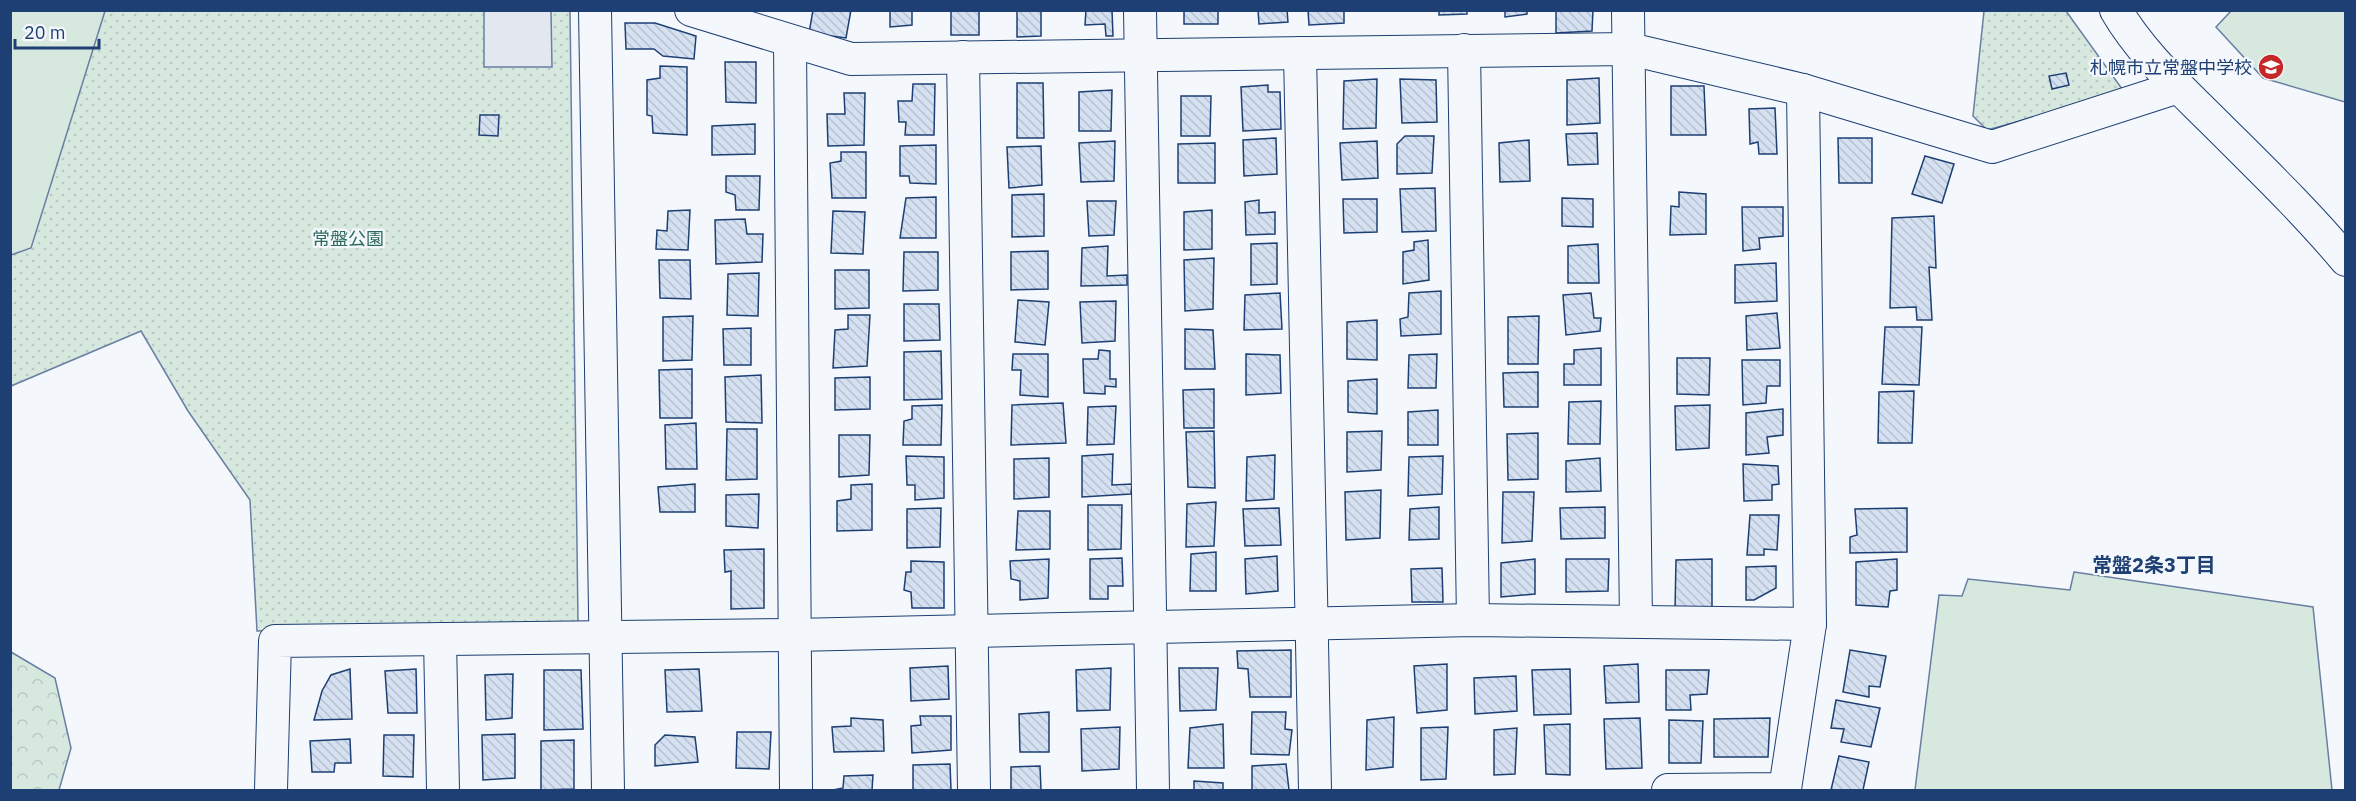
<svg xmlns="http://www.w3.org/2000/svg" width="2356" height="801" font-family="'IBM Plex Sans','Noto Sans JP',sans-serif">
<style>
.forest{fill:url(#forest-crowns);stroke:#687fa3;stroke-width:1.5}
.park{fill:url(#park-dots);stroke:#687fa3;stroke-width:1.5}
.garden{fill:#d7e8df;stroke:#687fa3;stroke-width:1.5}
.parking{fill:#e3e8f0;stroke:#687fa3;stroke-width:1.5}
.building{fill:url(#building-back-hatch);stroke:#1d3f73;stroke-width:1.5}
.lines{fill:none;stroke-linecap:round;stroke-linejoin:round}
.minor-casing{stroke:#1d3f73;stroke-width:34}
.minor{stroke:#f4f7fb;stroke-width:32}
.labels{text-anchor:middle;dominant-baseline:central;stroke-width:4.5;stroke-linejoin:round;paint-order:stroke}
.poi-label{font-size:18px;fill:#1d3f73;stroke:#f4f7fb;text-anchor:end}
.park-label{font-size:18px;fill:#2c6c60;stroke:#f4f7fb}
.neighbourhood-label{font-size:20px;font-weight:bold;fill:#1d3f73;stroke:#f4f7fb}
</style>
<defs>
<pattern id="forest-crowns" width="20" height="18" patternUnits="userSpaceOnUse" patternTransform="scale(1.5)"><rect width="20" height="18" fill="#d7e8df"/><path d="M2 6a3 3 0 1 1 6 0M12 15a3 3 0 1 1 6 0" fill="none" stroke="#b8c8c3"/></pattern>
<pattern id="park-dots" width="8" height="8" patternUnits="userSpaceOnUse" patternTransform="scale(1.5)"><rect width="8" height="8" fill="#d7e8df"/><path d="M2 2h.1M6 6h.1" fill="none" stroke="#b8c8c3" stroke-width="1.8" stroke-linecap="round"/></pattern>
<pattern id="building-back-hatch" width="6" height="6" patternUnits="userSpaceOnUse" patternTransform="scale(1.5)"><rect width="6" height="6" fill="#d5e0f0"/><path d="M-1 5l2 2M0 0l6 6M5-1l2 2" fill="none" stroke="#b6c1d1"/></pattern>
</defs>
<rect width="100%" height="100%" fill="#f4f7fb"/>
<polygon class="forest" points="11,652 55,678 71,748 59,790 11,790"/>
<g class="park">
<polygon points="11,11 570,11 578,622 257,631 250,500 188,411 141,331 11,386"/>
<polygon points="1984,11 2066,11 2125,93 1987,130 1973,116"/>
</g>
<g class="garden">
<polygon points="10,11 105,11 31,248 11,255"/>
<polygon points="2231,11 2345,11 2345,102 2263,78 2216,27"/>
<polygon points="2074,572 2313,607 2332,790 1915,790 1939,595 1962,596 1968,579 2070,590"/>
</g>
<polygon class="parking" points="484,11 551,11 552,67 484,67"/>
<g class="building">
<polygon points="813,10 851,10 846,38 809,33"/>
<polygon points="890,10 912,10 912,25 890,27"/>
<rect x="951" y="10" width="28" height="25"/>
<polygon points="1017,10 1041,10 1041,36 1017,37"/>
<polygon points="1086,10 1112,10 1113,36 1106,36 1105,24 1085,25"/>
<rect x="1184" y="10" width="34" height="14"/>
<polygon points="1258,10 1287,10 1288,22 1259,24"/>
<polygon points="1308,10 1344,10 1344,23 1309,25"/>
<polygon points="1439,10 1467,10 1467,14 1439,15"/>
<polygon points="1505,10 1527,10 1527,14 1505,17"/>
<polygon points="1556,10 1593,10 1592,31 1556,33"/>
<polygon points="625,23 655,23 696,36 694,59 663,56 654,49 626,49"/>
<polygon points="725,62 756,62 756,103 726,102"/>
<polygon points="660,66 687,67 687,135 653,133 652,116 647,115 647,80 660,78"/>
<polygon points="2066,73 2069,85 2052,89 2049,76"/>
<polygon points="1599,78 1600,123 1567,125 1567,80"/>
<polygon points="1377,79 1376,128 1343,129 1344,81"/>
<polygon points="1400,79 1436,80 1437,122 1402,123"/>
<polygon points="1017,83 1043,83 1044,138 1017,138"/>
<polygon points="913,84 935,84 934,135 905,135 906,122 899,122 898,101 912,101"/>
<polygon points="1268,85 1268,92 1280,92 1281,129 1243,131 1241,87"/>
<polygon points="1671,86 1704,86 1706,135 1671,135"/>
<polygon points="1112,90 1111,131 1079,131 1079,92"/>
<polygon points="844,93 865,93 864,145 828,146 827,114 845,114"/>
<polygon points="1181,96 1211,96 1210,136 1181,136"/>
<polygon points="1775,108 1777,154 1759,154 1758,142 1750,144 1749,109"/>
<polygon points="480,115 499,115 498,136 479,135"/>
<polygon points="755,124 755,154 712,155 712,126"/>
<polygon points="1597,133 1598,164 1568,165 1566,134"/>
<polygon points="1405,136 1434,136 1432,173 1397,174 1397,144"/>
<polygon points="1276,138 1277,174 1244,176 1243,140"/>
<polygon points="1838,138 1872,138 1872,183 1839,183"/>
<polygon points="1529,140 1530,181 1500,182 1499,143"/>
<polygon points="1115,141 1114,181 1081,182 1079,143"/>
<polygon points="1377,141 1378,178 1342,180 1340,143"/>
<polygon points="1215,143 1215,183 1178,183 1178,144"/>
<polygon points="936,145 936,184 910,183 909,176 900,176 900,146"/>
<polygon points="1041,146 1042,185 1009,188 1007,147"/>
<polygon points="841,152 866,152 866,198 832,198 830,163 841,161"/>
<polygon points="1925,156 1954,164 1942,203 1912,194"/>
<polygon points="726,176 760,176 759,210 736,210 735,195 726,192"/>
<polygon points="1435,188 1436,231 1402,232 1400,189"/>
<polygon points="1679,192 1706,194 1706,234 1670,235 1671,206 1679,207"/>
<polygon points="1044,194 1044,236 1012,237 1012,195"/>
<polygon points="936,197 936,238 900,238 906,198"/>
<polygon points="1562,198 1593,199 1593,227 1562,226"/>
<polygon points="1343,199 1377,199 1377,232 1344,233"/>
<polygon points="1259,200 1259,213 1275,212 1275,234 1246,235 1245,202"/>
<polygon points="1087,201 1116,201 1114,235 1089,236"/>
<polygon points="1742,207 1783,207 1783,236 1759,238 1760,249 1743,251"/>
<polygon points="690,210 688,250 656,249 657,230 667,231 668,211"/>
<polygon points="1212,210 1212,249 1184,250 1184,212"/>
<polygon points="833,211 865,212 863,254 831,253"/>
<polygon points="1934,216 1936,268 1929,267 1932,320 1917,320 1916,307 1890,308 1892,218"/>
<polygon points="745,219 747,234 763,234 762,262 716,264 715,220"/>
<polygon points="1428,240 1429,280 1403,284 1403,252 1414,250 1414,242"/>
<polygon points="1277,243 1277,284 1251,285 1251,244"/>
<polygon points="1598,244 1599,283 1568,283 1568,246"/>
<polygon points="1108,246 1107,276 1127,275 1127,285 1081,286 1082,248"/>
<polygon points="1048,251 1048,289 1011,290 1011,252"/>
<polygon points="904,252 938,252 938,290 903,291"/>
<polygon points="1214,258 1213,309 1185,311 1184,260"/>
<polygon points="659,260 690,260 691,299 660,298"/>
<polygon points="1776,263 1777,301 1735,303 1735,265"/>
<polygon points="835,270 869,270 869,308 835,309"/>
<polygon points="759,273 758,316 727,315 728,274"/>
<polygon points="1441,291 1441,334 1401,336 1400,319 1408,317 1409,293"/>
<polygon points="1280,293 1282,329 1244,330 1245,295"/>
<polygon points="1591,293 1594,318 1601,318 1600,331 1566,335 1563,295"/>
<polygon points="1018,300 1049,302 1045,345 1015,342"/>
<polygon points="1116,301 1115,341 1082,343 1080,302"/>
<polygon points="904,304 939,304 940,340 904,341"/>
<polygon points="1777,313 1780,348 1747,350 1746,316"/>
<polygon points="848,315 870,315 867,366 833,368 835,330 848,329"/>
<polygon points="693,316 692,360 663,361 663,317"/>
<polygon points="1539,316 1538,364 1508,364 1508,317"/>
<polygon points="1377,320 1377,360 1347,359 1347,322"/>
<polygon points="1885,327 1922,327 1919,385 1882,384"/>
<polygon points="751,328 751,365 724,365 723,329"/>
<polygon points="1185,329 1213,330 1215,369 1185,369"/>
<polygon points="1601,348 1601,385 1564,385 1564,364 1574,364 1574,350"/>
<polygon points="1099,350 1110,351 1110,379 1116,379 1116,387 1105,386 1105,394 1084,393 1083,359 1098,359"/>
<polygon points="941,351 942,399 904,400 904,352"/>
<polygon points="1013,354 1048,354 1048,397 1020,395 1021,370 1012,370"/>
<polygon points="1246,354 1280,355 1281,393 1246,395"/>
<polygon points="1437,354 1436,388 1408,388 1409,355"/>
<polygon points="1677,358 1710,358 1709,395 1677,394"/>
<polygon points="1742,360 1780,360 1780,386 1767,386 1766,403 1743,405"/>
<polygon points="692,369 692,418 660,418 659,370"/>
<polygon points="1538,372 1538,407 1504,407 1503,373"/>
<polygon points="761,375 762,423 726,422 725,377"/>
<polygon points="870,377 870,409 835,410 835,378"/>
<polygon points="1377,379 1377,414 1348,412 1348,381"/>
<polygon points="1214,389 1214,428 1184,428 1183,390"/>
<polygon points="1914,391 1912,443 1878,443 1879,392"/>
<polygon points="1601,401 1600,444 1568,444 1569,402"/>
<polygon points="1063,403 1066,443 1011,445 1012,405"/>
<polygon points="942,405 941,445 903,445 904,421 912,419 912,406"/>
<polygon points="1710,405 1709,448 1676,450 1675,406"/>
<polygon points="1116,406 1114,444 1087,445 1088,407"/>
<polygon points="1783,409 1783,435 1767,437 1769,453 1746,455 1746,413"/>
<polygon points="1438,410 1438,445 1408,445 1408,412"/>
<polygon points="696,423 697,469 666,469 665,425"/>
<polygon points="727,429 757,429 757,479 726,480"/>
<polygon points="1214,431 1215,488 1188,487 1186,432"/>
<polygon points="1382,431 1381,470 1347,472 1347,432"/>
<polygon points="1538,433 1538,479 1508,480 1507,434"/>
<polygon points="839,435 870,435 869,475 839,477"/>
<polygon points="1113,454 1112,485 1132,484 1131,494 1082,497 1082,456"/>
<polygon points="1275,455 1274,499 1246,501 1247,457"/>
<polygon points="906,456 944,457 944,498 915,500 915,485 907,485"/>
<polygon points="1443,456 1442,494 1408,496 1409,457"/>
<polygon points="1049,458 1049,497 1014,499 1014,459"/>
<polygon points="1600,458 1601,491 1566,492 1566,461"/>
<polygon points="1743,464 1778,466 1779,484 1772,485 1772,500 1744,501"/>
<polygon points="695,484 695,512 660,512 658,487"/>
<polygon points="872,484 872,530 837,531 837,501 851,499 851,485"/>
<polygon points="1381,490 1380,538 1346,540 1345,492"/>
<polygon points="1503,492 1534,492 1532,541 1502,543"/>
<polygon points="759,494 758,528 726,526 726,495"/>
<polygon points="1216,502 1214,546 1186,547 1187,504"/>
<polygon points="1088,505 1122,505 1121,549 1088,550"/>
<polygon points="1439,507 1439,539 1409,540 1410,509"/>
<polygon points="1605,507 1605,538 1561,539 1560,508"/>
<polygon points="941,508 940,547 907,548 907,509"/>
<polygon points="1279,508 1281,545 1245,546 1243,509"/>
<polygon points="1907,508 1907,552 1850,553 1850,537 1857,535 1855,509"/>
<polygon points="1018,511 1050,511 1050,549 1016,550"/>
<polygon points="1750,515 1779,515 1777,550 1764,549 1764,555 1747,555"/>
<polygon points="764,549 764,608 731,609 731,571 725,572 724,550"/>
<polygon points="1216,552 1216,591 1190,591 1191,554"/>
<polygon points="1277,556 1278,591 1246,594 1245,559"/>
<polygon points="1122,558 1123,586 1108,586 1108,599 1090,599 1090,559"/>
<polygon points="1049,559 1048,598 1020,600 1020,581 1011,579 1010,561"/>
<polygon points="1535,559 1535,594 1501,597 1501,563"/>
<polygon points="1566,559 1609,559 1608,591 1566,592"/>
<polygon points="1712,559 1712,609 1675,610 1676,560"/>
<polygon points="1897,559 1897,590 1890,591 1888,607 1856,605 1856,562"/>
<polygon points="911,561 944,562 944,608 912,608 911,592 904,590 906,572 911,572"/>
<polygon points="1776,566 1776,588 1754,600 1746,600 1746,567"/>
<polygon points="1442,568 1443,602 1412,602 1411,569"/>
<polygon points="1291,650 1291,697 1250,697 1248,669 1238,668 1237,651"/>
<polygon points="1850,650 1886,656 1880,687 1869,686 1869,697 1843,692"/>
<polygon points="1447,664 1447,710 1417,713 1414,666"/>
<polygon points="1638,664 1639,702 1606,703 1604,666"/>
<polygon points="948,666 949,699 911,701 910,668"/>
<polygon points="1111,668 1110,710 1077,711 1076,670"/>
<polygon points="1179,668 1218,668 1216,710 1180,711"/>
<polygon points="350,669 352,719 314,720 322,691 331,675"/>
<polygon points="416,669 417,713 388,713 385,671"/>
<polygon points="699,669 702,711 667,712 665,670"/>
<polygon points="1570,669 1571,714 1534,715 1532,670"/>
<polygon points="544,670 581,670 583,729 544,730"/>
<polygon points="1666,670 1709,670 1707,694 1690,695 1691,710 1666,710"/>
<polygon points="513,674 512,718 486,720 485,675"/>
<polygon points="1516,676 1517,711 1475,714 1474,678"/>
<polygon points="1836,700 1880,708 1871,747 1841,742 1844,729 1831,728"/>
<polygon points="1049,712 1049,752 1020,752 1019,714"/>
<polygon points="1252,712 1286,712 1285,729 1292,730 1289,755 1251,754"/>
<polygon points="920,716 951,716 951,750 912,753 911,726 921,725"/>
<polygon points="1394,717 1393,767 1366,770 1367,720"/>
<polygon points="851,718 883,720 884,751 834,752 832,727 851,726"/>
<polygon points="1640,718 1642,768 1606,769 1604,719"/>
<polygon points="1770,718 1768,757 1714,757 1714,719"/>
<polygon points="1669,720 1703,721 1701,763 1669,763"/>
<polygon points="1223,724 1224,768 1188,768 1190,728"/>
<polygon points="1570,724 1570,775 1546,774 1544,725"/>
<polygon points="1120,727 1119,769 1082,771 1081,729"/>
<polygon points="1448,727 1446,779 1421,780 1421,728"/>
<polygon points="1517,728 1515,774 1494,775 1494,730"/>
<polygon points="737,732 771,732 769,769 736,768"/>
<polygon points="515,734 515,778 483,780 482,735"/>
<polygon points="384,735 414,735 413,777 383,776"/>
<polygon points="665,735 695,737 698,762 655,766 655,745"/>
<polygon points="350,739 351,763 335,763 334,772 312,772 310,741"/>
<polygon points="574,740 574,789 541,790 541,741"/>
<polygon points="1839,756 1869,762 1863,790 1831,790"/>
<polygon points="950,764 951,790 913,790 913,765"/>
<polygon points="1286,764 1289,790 1252,790 1252,766"/>
<polygon points="1040,766 1041,790 1011,790 1011,767"/>
<polygon points="873,775 872,790 833,790 843,788 844,776"/>
<polygon points="1194,781 1223,783 1223,790 1194,790"/>
</g>
<g class="lines">
<g class="minor-casing">
<g id="minor">
<polyline points="595,10 608,790"/>
<polyline points="691,10 851,59 1630,49 1803,90 1992,147 2178,87"/>
<polyline points="1140,10 1153,790"/>
<polyline points="1628,10 1636,621"/>
<path d="M2116,10C2140,52 2179,87 2212,120C2258,166 2304,210 2346,260"/>
<polyline points="790,42 796,790"/>
<polyline points="1464,50 1473,620"/>
<polyline points="1300,53 1315,790"/>
<polyline points="963,57 974,790"/>
<polyline points="440,639 443,790"/>
<polyline points="271,790 275,641 794,635 1473,620 1810,624"/>
<polyline points="1668,790 1785,789 1810,624 1803,90"/>
</g>
</g>
<use href="#minor" class="minor"/>
</g>
<defs>
<g id="school-disc" transform="scale(1.35)"><circle r="9.5" fill="#c62828" stroke="#f4f7fb"/><path d="M0-5L7-2L0 1L-7-2ZM-4 1L0 2.5L4 1V4Q0 6-4 4Z" fill="#fff"/></g>
</defs>
<g fill-rule="evenodd">
<use href="#school-disc" x="2271" y="67"/>
</g>
<g class="labels">
<g class="poi-label">
<text x="2252" y="67">札幌市立常盤中学校</text>
</g>
<g class="park-label">
<text x="348" y="238">常盤公園</text>
</g>
<g class="neighbourhood-label">
<text x="2154" y="564">常盤2条3丁目</text>
</g>
</g>
<rect width="2356" height="801" fill="none" stroke="#1d3f73" stroke-width="24"/>
<path d="M15 39v9h84v-9" fill="none" stroke="#1d3f73" stroke-width="3"/>
<text x="24" y="39" font-size="18" fill="#1d3f73" stroke="#f4f7fb" stroke-width="4.5" paint-order="stroke">20 m</text>
</svg>
